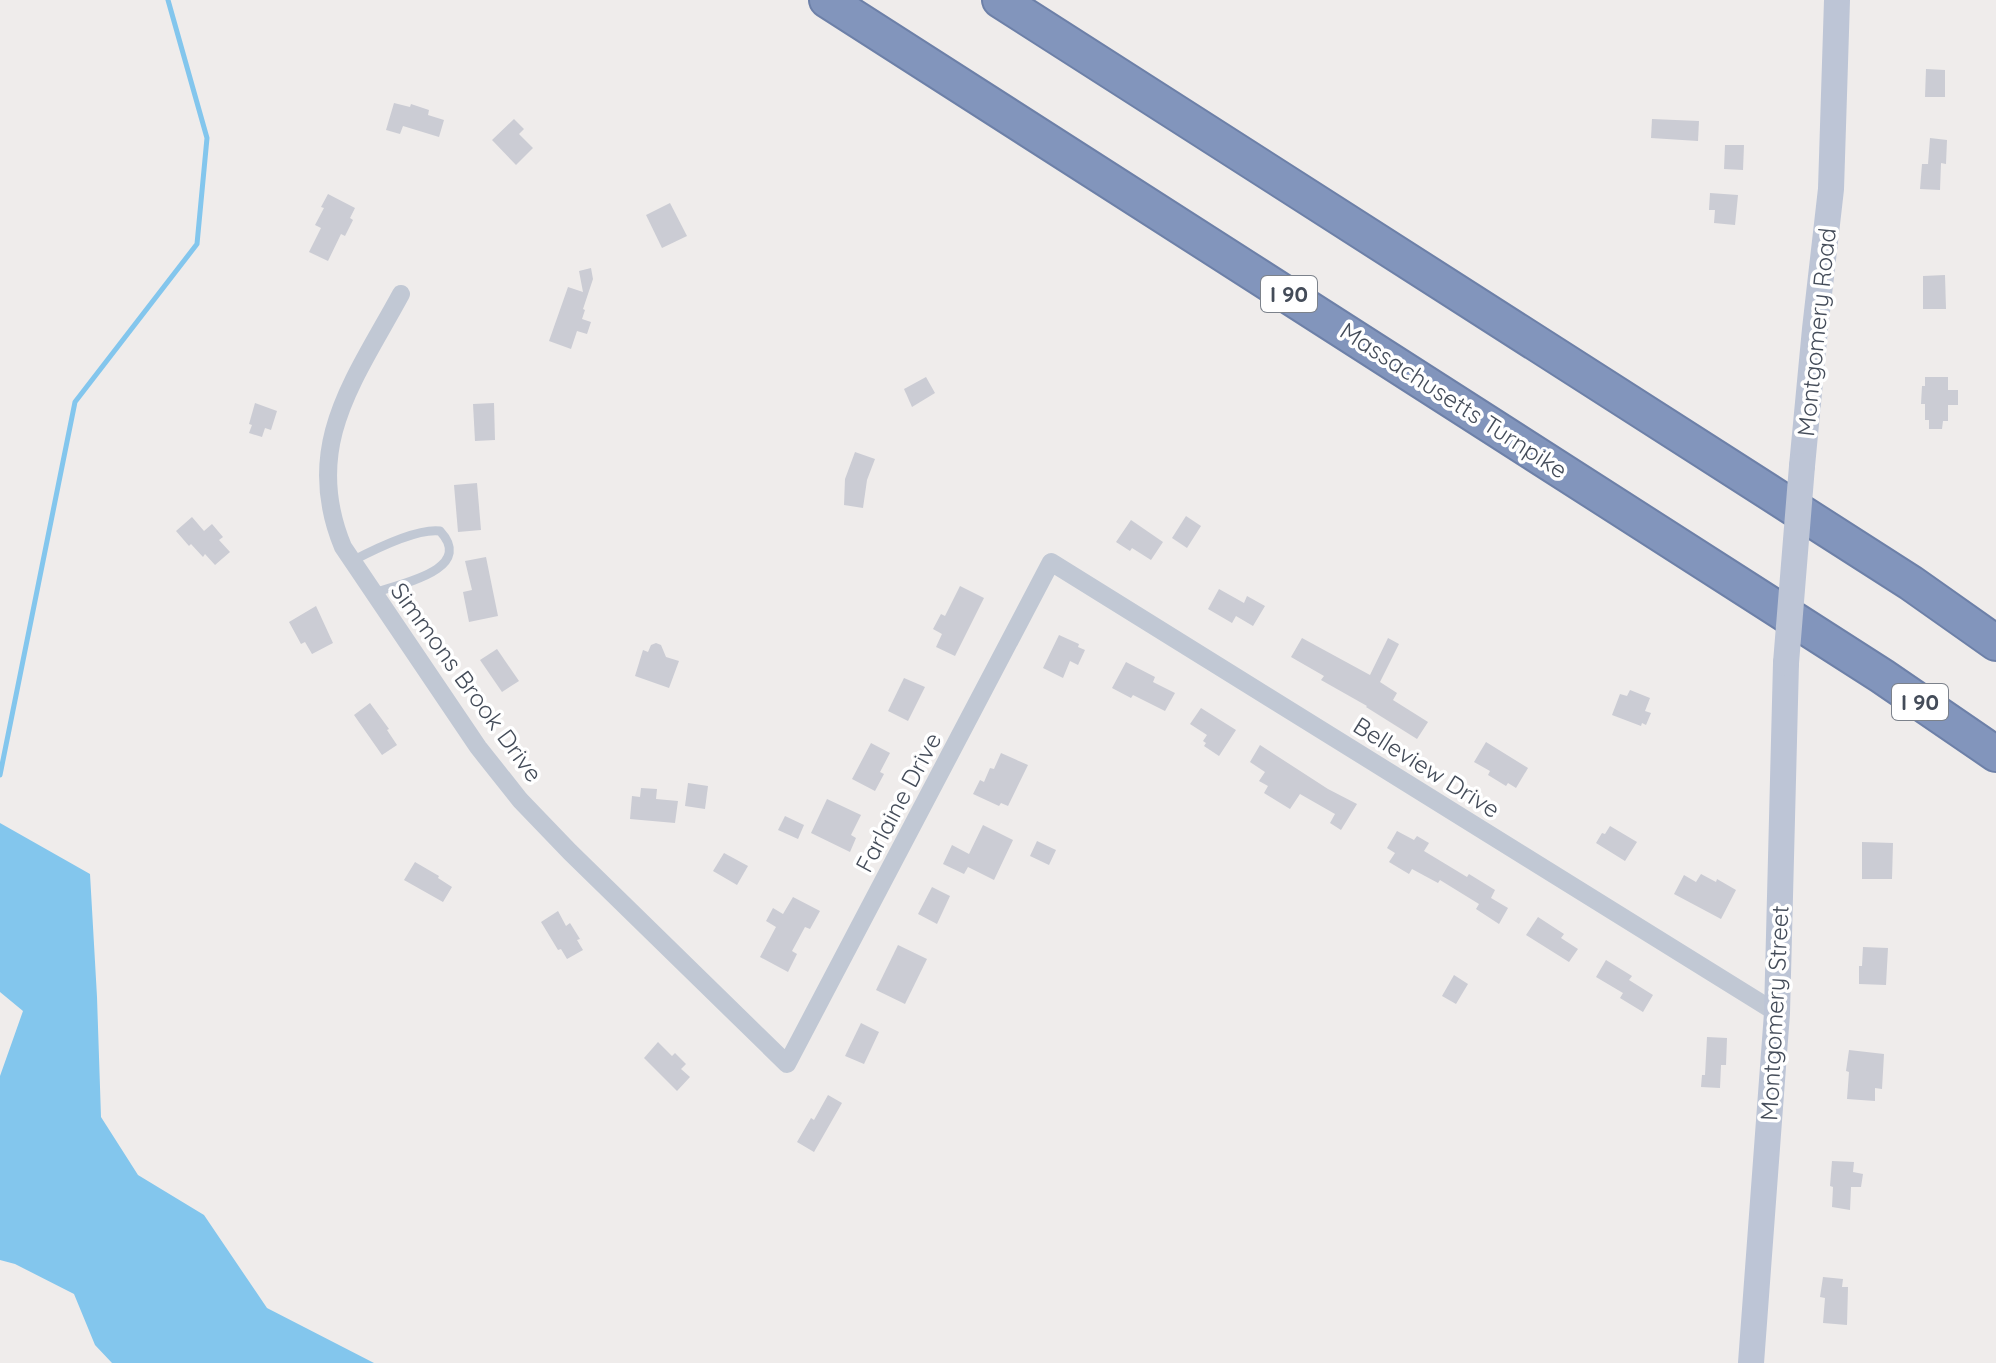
<svg xmlns="http://www.w3.org/2000/svg" width="1996" height="1363" font-family="Quicksand,sans-serif">
<style>
.water{fill:#83c6ed}
.lines{fill:none;stroke-linecap:round;stroke-linejoin:round}
.stream{stroke:#83c6ed;stroke-width:5}
.building{fill:#cbccd4}
.highway-casing{stroke:#6d80a8;stroke-width:38}
.lane{stroke:#c1c8d4;stroke-width:9}
.street{stroke:#c1c8d4;stroke-width:18}
.secondary{stroke:#bdc5d6;stroke-width:26}
.highway{stroke:#8295bc;stroke-width:34}
.secondary-bridge{stroke:#bdc5d6;stroke-width:26}
.labels{text-anchor:middle;dominant-baseline:central;stroke-width:7;stroke-linejoin:round;paint-order:stroke}
.shield{fill:#fff;stroke:#7c828b;stroke-width:2}
.shield-label{font-size:22px;font-weight:bold;fill:#444c59}
.street-label{font-size:24px;fill:#444c59;stroke:#fff}
</style>
<rect width="100%" height="100%" fill="#efeceb"/>
<polygon class="water" points="0,823 90,874 97,997 101,1117 138,1175 204,1215 267,1308 374,1363 112,1363 95,1345 74,1294 15,1264 0,1260 0,1076 23,1011 0,992"/>
<g class="lines">
<polyline class="stream" points="0,775 75,402 197,244 207,138 168,0"/>
</g>
<g class="building">
<polygon points="1926,69 1945,70 1945,97 1925,97"/>
<polygon points="394,103 410,107 411,104 429,110 428,115 444,120 439,137 403,126 400,134 386,130"/>
<polygon points="514,119 524,129 519,134 533,148 516,165 492,140"/>
<polygon points="1652,119 1699,121 1698,141 1651,138"/>
<polygon points="1930,138 1947,140 1946,164 1941,163 1940,190 1920,189 1922,164 1928,164"/>
<polygon points="1725,145 1744,145 1743,170 1724,169"/>
<polygon points="1710,193 1738,195 1735,225 1714,223 1715,210 1709,210"/>
<polygon points="328,194 355,208 350,218 353,220 345,236 341,234 328,261 309,252 321,228 315,225 324,208 321,207"/>
<polygon points="670,203 687,236 662,248 646,215"/>
<polygon points="591,268 593,279 583,309 585,310 582,319 591,322 587,334 577,331 571,349 549,341 568,287 583,292 579,271"/>
<polygon points="1945,275 1946,309 1923,309 1923,276"/>
<polygon points="926,377 935,393 912,407 904,389"/>
<polygon points="1925,377 1948,377 1948,390 1958,390 1958,405 1948,405 1948,421 1943,421 1942,429 1929,429 1929,420 1925,420 1925,404 1921,404 1922,386 1925,386"/>
<polygon points="255,403 277,411 271,430 265,428 262,437 249,433 252,425 249,424"/>
<polygon points="494,403 495,440 475,441 473,404"/>
<polygon points="855,452 875,459 867,480 863,508 844,505 845,479"/>
<polygon points="477,483 481,530 458,532 454,485"/>
<polygon points="1186,516 1201,526 1187,548 1172,538"/>
<polygon points="192,517 204,531 212,524 223,537 219,540 230,552 215,565 205,554 203,557 191,544 189,546 176,531"/>
<polygon points="1131,520 1163,542 1151,560 1132,548 1130,551 1116,542"/>
<polygon points="486,557 498,616 469,622 463,592 472,590 465,561"/>
<polygon points="960,586 984,598 955,656 936,647 942,634 933,629 941,614 945,616"/>
<polygon points="1219,589 1244,603 1247,596 1265,606 1253,626 1236,616 1232,623 1208,609"/>
<polygon points="316,606 333,643 312,654 305,642 301,644 289,622"/>
<polygon points="1059,635 1079,644 1078,647 1085,650 1078,665 1070,661 1063,678 1043,668"/>
<polygon points="1302,638 1370,675 1388,638 1399,644 1380,682 1397,693 1393,700 1428,722 1417,739 1366,707 1367,706 1321,680 1324,676 1291,657"/>
<polygon points="656,643 661,645 666,657 679,661 669,688 635,676 643,650 648,652 651,645"/>
<polygon points="497,649 519,681 502,692 480,660"/>
<polygon points="1126,662 1155,677 1153,682 1175,693 1165,711 1133,695 1131,698 1112,688"/>
<polygon points="904,678 925,687 908,721 888,711"/>
<polygon points="1630,690 1650,698 1645,711 1651,713 1646,725 1642,723 1641,726 1612,715 1620,694 1627,696"/>
<polygon points="370,703 389,729 387,730 397,745 382,755 354,715"/>
<polygon points="1201,708 1236,730 1219,756 1204,746 1206,743 1203,741 1207,735 1190,724"/>
<polygon points="1486,742 1528,768 1516,788 1508,783 1506,786 1488,775 1490,771 1474,762"/>
<polygon points="871,743 890,753 880,772 884,774 875,791 852,779"/>
<polygon points="1260,745 1328,789 1357,804 1341,830 1330,823 1335,814 1300,794 1290,809 1264,793 1268,786 1259,781 1265,772 1250,762"/>
<polygon points="1001,753 1028,765 1008,806 1001,803 999,806 973,794 980,780 984,782 990,768 994,769"/>
<polygon points="688,783 708,786 705,809 685,806"/>
<polygon points="641,788 657,789 656,799 678,801 675,823 630,819 632,796 640,797"/>
<polygon points="827,799 861,815 851,835 856,838 850,852 811,833"/>
<polygon points="785,816 804,825 798,839 778,830"/>
<polygon points="983,825 1013,840 994,880 968,867 964,874 943,864 952,845 969,854"/>
<polygon points="1610,826 1637,842 1625,861 1596,843 1602,833 1605,834"/>
<polygon points="1397,831 1414,840 1417,836 1429,843 1424,851 1467,877 1469,874 1495,890 1491,898 1508,908 1499,924 1476,909 1479,904 1440,880 1438,883 1412,869 1409,874 1389,862 1395,853 1387,848"/>
<polygon points="1037,841 1056,850 1049,865 1030,856"/>
<polygon points="1862,842 1893,843 1892,879 1862,879"/>
<polygon points="724,853 748,866 737,885 713,871"/>
<polygon points="415,862 439,876 438,878 452,887 443,902 404,880"/>
<polygon points="1701,874 1716,882 1717,879 1736,890 1721,919 1674,894 1684,875 1696,882"/>
<polygon points="932,887 950,896 937,924 918,914"/>
<polygon points="793,897 820,911 810,929 805,927 792,951 797,954 788,972 760,957 776,927 766,921 773,908 783,914"/>
<polygon points="558,911 566,926 570,923 580,939 577,940 583,950 567,959 561,949 558,950 541,922"/>
<polygon points="1538,917 1564,934 1561,938 1578,949 1569,962 1526,935"/>
<polygon points="898,945 927,959 905,1004 876,990"/>
<polygon points="1863,947 1888,948 1886,985 1859,984 1859,966 1862,966"/>
<polygon points="1606,960 1632,976 1629,980 1653,995 1643,1012 1620,998 1623,993 1596,977"/>
<polygon points="1454,975 1468,984 1456,1004 1442,996"/>
<polygon points="861,1023 879,1032 864,1064 845,1056"/>
<polygon points="1707,1037 1727,1038 1726,1065 1721,1065 1720,1088 1701,1087 1702,1075 1705,1075"/>
<polygon points="658,1042 672,1056 675,1053 686,1064 681,1069 690,1077 677,1091 644,1058"/>
<polygon points="1849,1050 1884,1054 1882,1089 1875,1088 1875,1101 1847,1099 1849,1072 1846,1071"/>
<polygon points="828,1095 842,1103 814,1152 797,1142 811,1118 814,1120"/>
<polygon points="1832,1161 1854,1162 1853,1172 1863,1174 1861,1187 1851,1187 1850,1210 1832,1207 1833,1187 1830,1186"/>
<polygon points="1823,1277 1843,1279 1842,1287 1848,1287 1847,1325 1823,1323 1825,1298 1820,1297"/>
</g>
<g class="lines">
<g class="highway-casing">
<g id="highway">
<polyline points="827,0 1882,676 1996,754"/>
<polyline points="1000,0 1772,494 1911,583 1996,643"/>
</g>
</g>
<path class="lane" d="M352,561C373,550 417,528 440,531C476,570 399,584 373,593"/>
<path class="street" d="M401,294C355,379 301,446 343,547L478,747L520,800L570,852L787,1064L1051,562L1777,1013"/>
<g class="secondary">
<polyline points="1802,466 1815,329 1831,189 1837,0"/>
<polyline points="1751,1363 1777,1013 1786,663"/>
</g>
<use href="#highway" class="highway"/>
<polyline class="secondary-bridge" points="1786,663 1802,466"/>
</g>
<g class="labels">
<g class="shield">
<rect x="1261" y="276" width="56" height="36" rx="6"/>
<rect x="1892" y="684" width="56" height="36" rx="6"/>
</g>
<g class="shield-label">
<text x="1289" y="294">I 90</text>
<text x="1920" y="702">I 90</text>
</g>
<g class="street-label">
<text transform="translate(1816 332) rotate(-84)">Montgomery Road</text>
<text transform="translate(1454 400) rotate(33)">Massachusetts Turnpike</text>
<text transform="translate(467 682) rotate(54)">Simmons Brook Drive</text>
<text transform="translate(1427 767) rotate(32)">Belleview Drive</text>
<text transform="translate(898 802) rotate(-62)">Farlaine Drive</text>
<text transform="translate(1774 1013) rotate(-87)">Montgomery Street</text>
</g>
</g>
</svg>
